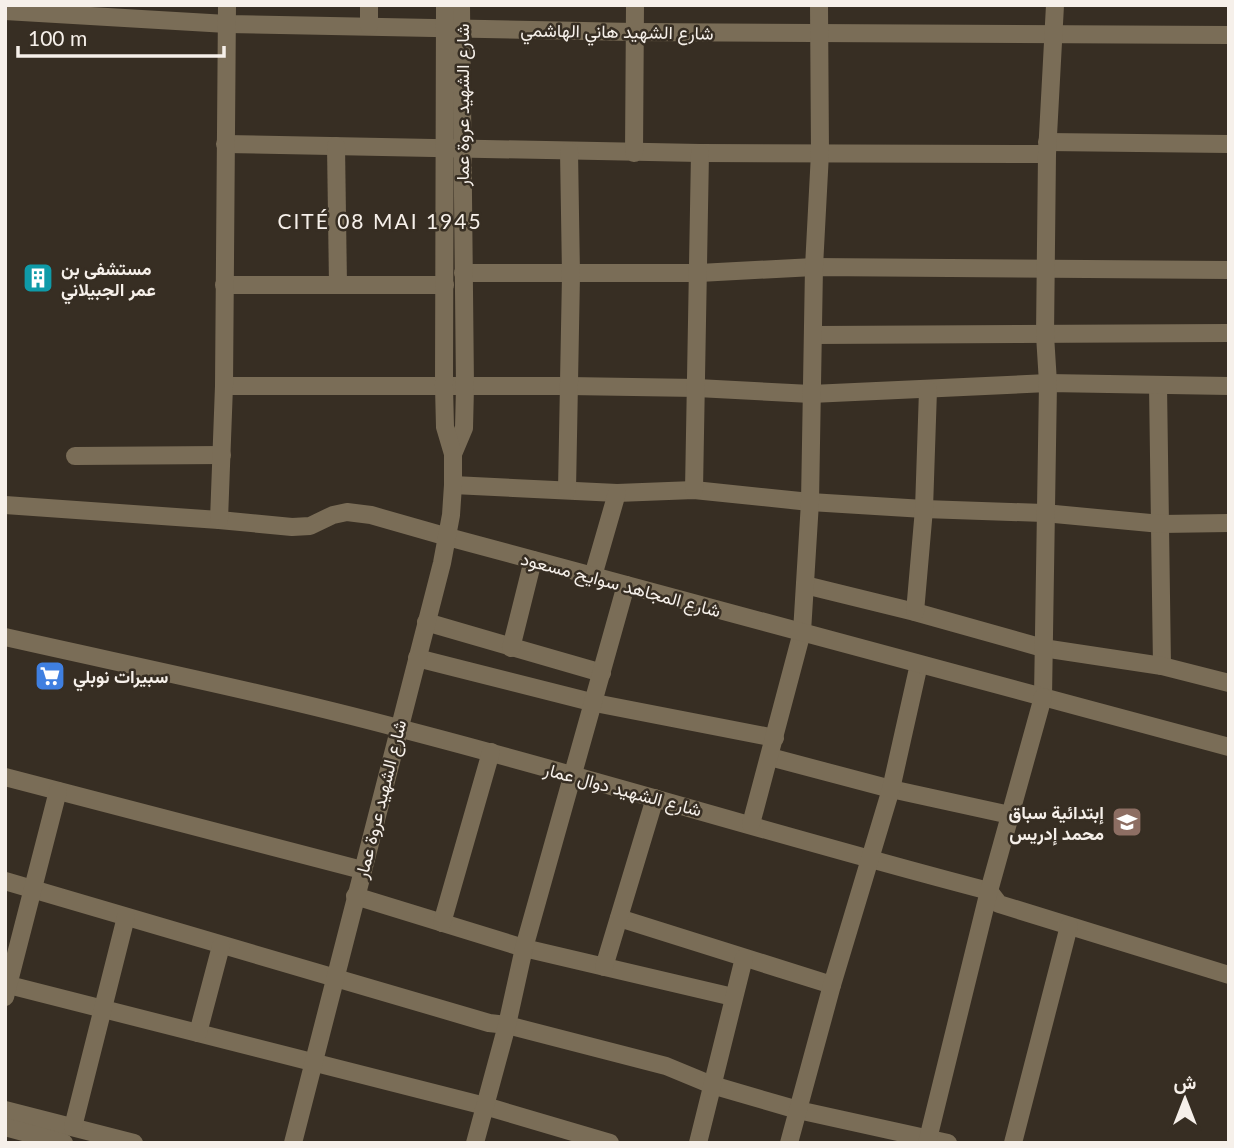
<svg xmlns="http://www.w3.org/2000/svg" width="1234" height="1148" font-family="Lato,Vazirmatn,sans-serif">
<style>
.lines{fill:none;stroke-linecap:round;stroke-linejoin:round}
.minor{stroke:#7a6d57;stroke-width:18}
.tertiary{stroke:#7a6d57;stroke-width:18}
.labels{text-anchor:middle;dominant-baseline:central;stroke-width:5;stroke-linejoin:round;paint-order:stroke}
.street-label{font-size:18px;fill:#f6f0ea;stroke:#372e23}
.poi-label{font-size:18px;font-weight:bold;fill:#f6f0ea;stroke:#372e23;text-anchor:start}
.quarter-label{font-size:21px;letter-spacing:2px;fill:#f6f0ea;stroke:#372e23}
</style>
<rect width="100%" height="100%" fill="#372e23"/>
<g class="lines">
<g class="minor">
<polyline points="5,11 227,24 634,32 1229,35"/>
<polyline points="369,26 369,5"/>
<polyline points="1047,142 1229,144"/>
<polyline points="225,144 700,153 1047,154"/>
<polyline points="336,146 338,285"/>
<polyline points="634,153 635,5"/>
<polyline points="463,273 699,273 814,267 1229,270"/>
<polyline points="224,285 445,285"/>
<polyline points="814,335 1229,333"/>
<polyline points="1158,385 1162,666"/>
<polyline points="224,386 569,386 697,388 811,394 1048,383 1229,386"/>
<polyline points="75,456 222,455"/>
<polyline points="453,485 617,493 694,490 810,502 924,509 1044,513 1161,524 1229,523"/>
<polyline points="567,490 571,275 569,151"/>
<polyline points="694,490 700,153"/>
<polyline points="5,505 219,520 292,527 310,526 333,515 347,512 371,515 448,537"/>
<polyline points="219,520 224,386 227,5"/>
<polyline points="593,576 617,493"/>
<polyline points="805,585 915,612 1043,648 1162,666 1229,683"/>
<polyline points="915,612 924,509 928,390"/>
<polyline points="426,622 602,673"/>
<path d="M5,637C138,667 271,694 402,729C599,780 793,840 989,891L999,904L1229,975"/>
<polyline points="511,648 533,560"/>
<polyline points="417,658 595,703 775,738"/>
<polyline points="1043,697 1048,383 1045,335 1047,154 1055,5"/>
<polyline points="770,757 891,789 1010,815"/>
<polyline points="5,777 362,870"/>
<polyline points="751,824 802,632 810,502 814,267 820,153 819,5"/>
<polyline points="5,881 489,1023 507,1025 666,1066 712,1085 798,1110 948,1143"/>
<polyline points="355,896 524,948 733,997"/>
<polyline points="619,918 832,985"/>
<polyline points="442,923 491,752"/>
<polyline points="604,967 655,798"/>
<polyline points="5,984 485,1106 610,1143"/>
<polyline points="5,997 58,791"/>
<polyline points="198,1033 221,946"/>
<polyline points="5,1110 134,1143"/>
<polyline points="5,1127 64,1143"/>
<polyline points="73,1127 126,917"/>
<polyline points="475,1143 507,1025 524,948 626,585"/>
<polyline points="698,1143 744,958"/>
<polyline points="789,1143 832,985 891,789 919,664"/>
<polyline points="1013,1143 1069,926"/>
</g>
<g class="tertiary">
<polyline points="453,454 464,428 465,387 461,5"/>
<polyline points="448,537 1229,747"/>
<polyline points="293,1143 442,563 451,515 453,485 453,454 445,427 444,387 445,5"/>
<polyline points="927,1143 989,891 1043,697"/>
</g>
</g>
<defs>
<g id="building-square" transform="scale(1.575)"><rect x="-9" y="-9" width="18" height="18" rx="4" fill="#0f9aa8" stroke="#372e23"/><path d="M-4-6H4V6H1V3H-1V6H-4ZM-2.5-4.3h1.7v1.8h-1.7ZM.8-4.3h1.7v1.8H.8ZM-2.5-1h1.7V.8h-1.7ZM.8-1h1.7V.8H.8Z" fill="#fff"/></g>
<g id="supermarket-square" transform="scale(1.575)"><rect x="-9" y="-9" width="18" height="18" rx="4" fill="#3f7fe0" stroke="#372e23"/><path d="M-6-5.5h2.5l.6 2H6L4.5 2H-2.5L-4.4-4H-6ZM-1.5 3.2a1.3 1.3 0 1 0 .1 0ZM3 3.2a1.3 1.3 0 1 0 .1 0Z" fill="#fff"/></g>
<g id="school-square" transform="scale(1.575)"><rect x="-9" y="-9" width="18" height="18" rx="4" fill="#8d6e63" stroke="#372e23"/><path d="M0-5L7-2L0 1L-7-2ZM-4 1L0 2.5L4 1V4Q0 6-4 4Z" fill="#fff"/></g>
</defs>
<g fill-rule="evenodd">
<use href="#building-square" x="38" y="278"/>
<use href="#supermarket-square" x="50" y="676"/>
<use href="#school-square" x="1127" y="822"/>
</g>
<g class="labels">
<g class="street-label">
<text transform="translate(617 31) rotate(1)">شارع الشهيد هاني الهاشمي</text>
<text transform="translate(462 105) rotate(-90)">شارع الشهيد عروة عمار</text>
<text transform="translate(621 584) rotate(15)">شارع المجاهد سوايح مسعود</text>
<text transform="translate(623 789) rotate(15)">شارع الشهيد دوال عمار</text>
<text transform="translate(380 799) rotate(-76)">شارع الشهيد عروة عمار</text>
</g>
<g class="poi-label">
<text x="61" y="268">مستشفى بن<tspan x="61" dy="21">عمر الجبيلاني</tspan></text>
<text x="73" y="676">سبيرات نوبلي</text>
<text x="1104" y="812" text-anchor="end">إبتدائية سباق<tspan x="1104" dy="21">محمد إدريس</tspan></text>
</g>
<g class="quarter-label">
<text x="380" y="220">CITÉ 08 MAI 1945</text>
</g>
</g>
<rect width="1234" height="1148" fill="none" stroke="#f6f0ea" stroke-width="14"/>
<g transform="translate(1185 1099)" stroke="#372e23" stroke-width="5" paint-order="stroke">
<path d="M0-5L12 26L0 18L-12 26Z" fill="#f6f0ea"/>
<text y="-10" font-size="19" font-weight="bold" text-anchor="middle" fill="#f6f0ea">ش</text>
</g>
<path d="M18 46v10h206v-10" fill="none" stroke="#f6f0ea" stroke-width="3.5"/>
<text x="28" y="46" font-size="21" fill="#f6f0ea" stroke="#372e23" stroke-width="5" paint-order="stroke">100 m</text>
</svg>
